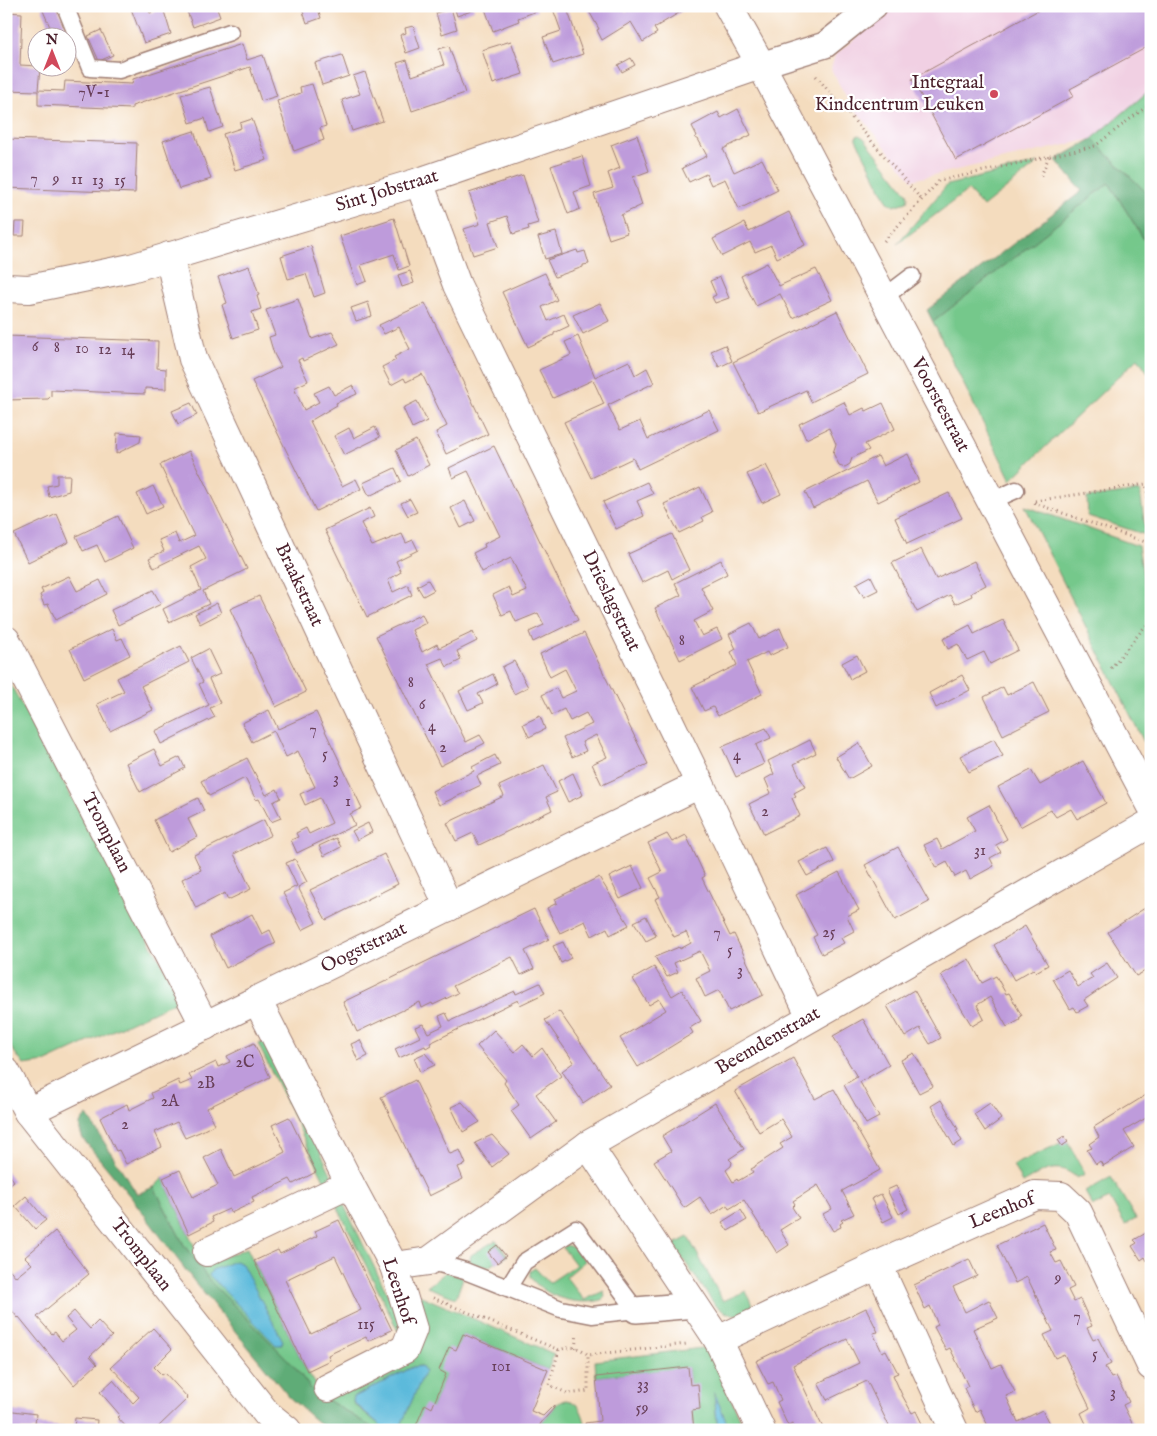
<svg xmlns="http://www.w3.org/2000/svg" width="1157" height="1436" font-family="'IM FELL English',serif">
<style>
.built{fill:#f1d0e3}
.green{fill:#74c88b;stroke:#5f745b}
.forest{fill:#5fac77;stroke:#546651}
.water{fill:#5cbadb;stroke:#536c83}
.building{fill:#be9bdb;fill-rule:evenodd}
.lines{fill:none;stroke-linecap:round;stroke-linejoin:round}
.service-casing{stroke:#9f7e74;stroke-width:19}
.pedestrian-casing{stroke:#9f7e74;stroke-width:28}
.minor-casing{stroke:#9f7e74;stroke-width:30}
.path{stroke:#9f7e74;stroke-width:3;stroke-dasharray:1 4;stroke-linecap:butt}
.service{stroke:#fff;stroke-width:16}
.pedestrian{stroke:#fff;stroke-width:25}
.minor{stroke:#fff;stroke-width:28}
.poi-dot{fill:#d1495b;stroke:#fff;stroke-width:2}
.labels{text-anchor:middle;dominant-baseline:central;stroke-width:4.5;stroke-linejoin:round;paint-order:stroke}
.number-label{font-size:16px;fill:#673e57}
.poi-label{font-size:19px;fill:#4a1f2b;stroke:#fff;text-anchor:end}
.street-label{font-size:19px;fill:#4a1f2b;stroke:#fff}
</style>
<rect width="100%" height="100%" fill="#fff"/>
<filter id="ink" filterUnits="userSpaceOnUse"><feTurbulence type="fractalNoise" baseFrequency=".02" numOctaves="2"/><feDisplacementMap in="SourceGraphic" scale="10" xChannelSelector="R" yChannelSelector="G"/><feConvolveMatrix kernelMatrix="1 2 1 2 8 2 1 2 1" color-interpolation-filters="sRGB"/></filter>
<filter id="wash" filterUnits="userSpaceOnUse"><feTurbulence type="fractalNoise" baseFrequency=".0096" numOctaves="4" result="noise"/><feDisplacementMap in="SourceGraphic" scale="20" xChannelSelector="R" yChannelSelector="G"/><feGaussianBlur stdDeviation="1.12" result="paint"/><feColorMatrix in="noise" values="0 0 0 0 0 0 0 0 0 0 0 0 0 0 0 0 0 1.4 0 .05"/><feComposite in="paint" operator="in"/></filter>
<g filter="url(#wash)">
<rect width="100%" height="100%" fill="#f4dcbe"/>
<polygon class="built" points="895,6 1151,6 1151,89 1092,139 912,180 847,99 831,69 835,55"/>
<g class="green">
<polygon points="1151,89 1151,197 1092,139"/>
<polygon points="859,135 864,138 907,193 908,197 907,202 894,206 888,202 856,139 856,137"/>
<polygon points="1038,163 983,207 968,190 897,244 947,185"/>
<polygon points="1109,183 1151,251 1151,377 1138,358 1011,480 933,322"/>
<polygon points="1140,491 1146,535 1088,516 1087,498"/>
<polygon points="1025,506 1138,546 1146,592 1151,592 1151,756"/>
<polygon points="6,676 181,999 45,1062 24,1065 6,1041"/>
<polygon points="267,1041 334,1180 326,1184 258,1044"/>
<path d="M1065,1141L1068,1142L1085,1174L1077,1178C1057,1160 1042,1172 1022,1183L1013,1165Z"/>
<polygon points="1111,1177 1136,1219 1125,1225 1110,1199 1093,1206 1085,1192"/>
<path d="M163,1178L203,1265L247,1248L307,1371L322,1393L408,1362C434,1342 424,1324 416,1297L419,1295L554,1354L548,1370L463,1334L423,1430H399L424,1371L422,1366L413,1367L354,1397L353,1403L386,1430H376L312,1390L293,1365L210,1281L184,1245L154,1187Z"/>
<polygon points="342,1201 404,1328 398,1331 336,1204"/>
<path d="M688,1237L723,1301L746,1291L754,1310C736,1317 731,1318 715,1305L673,1245Z"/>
<polygon points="496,1240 507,1255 506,1257 488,1267 469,1263 471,1255"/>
<path d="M566,1245L575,1248L585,1261L566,1277L584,1300L604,1291L605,1297L602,1300C577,1306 546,1298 530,1277V1271L535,1268L549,1283L576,1265L563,1248Z"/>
<polygon points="446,1272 463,1278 456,1298 427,1287"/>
<polygon points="702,1348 711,1353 745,1430 730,1430 714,1394 718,1430 694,1430 688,1368 596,1377 595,1361"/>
<path d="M565,1400C581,1401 583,1416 587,1430H537L541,1423L554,1408V1405Z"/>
</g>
<g class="forest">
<polygon points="1092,139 1151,197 1151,251 1109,183 933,322 927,310 1082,191 1056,160"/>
<path d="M87,1115L137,1194L154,1187L184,1245L210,1281L293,1365L312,1390L376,1430H329L316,1421L289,1397L193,1280L134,1201L83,1139C78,1127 78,1123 87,1115Z"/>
</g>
<g class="water">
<polygon points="235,1261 242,1264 283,1341 281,1345 276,1345 209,1275 212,1270"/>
<polygon points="422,1366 425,1371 399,1430 386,1430 353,1402 354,1397 413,1367"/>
<polygon points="714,1392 730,1430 718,1430"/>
</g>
<g id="blocks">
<g class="building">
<polygon points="41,6 57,6 66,28 66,38 50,38 50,27"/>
<polygon points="130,6 147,6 150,13 163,8 171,34 144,43"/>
<polygon points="185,6 216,6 220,17 193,27"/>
<polygon points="301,6 317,6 321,18 307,23"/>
<polygon points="454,6 473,6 474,10 457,16"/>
<polygon points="484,6 535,6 537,11 518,18 519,21 493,31"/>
<polygon points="562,6 566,6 583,54 553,64 543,37 561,31 553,9"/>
<polygon points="586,6 623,6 626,12 635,6 679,6 682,11 654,28 657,33 643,42 631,22 602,40 597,30 599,29"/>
<polygon points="1046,6 1151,6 1151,45 1070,89 1074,96 956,160 912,79"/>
<polygon points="451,8 457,29 442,34 436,13"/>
<polygon points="6,12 22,13 20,65 38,66 38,68 40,68 38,90 64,91 65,81 132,84 133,79 242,44 247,60 263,55 277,96 261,101 250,67 132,106 132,109 38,105 38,91 6,90"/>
<polygon points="413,26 420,48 406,53 400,35 406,33 405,28"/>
<polygon points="101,30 113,55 99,61 88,36"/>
<polygon points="511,41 523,74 493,84 482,50"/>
<polygon points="449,46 465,93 412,111 397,63 407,60 412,76 444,65 439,49"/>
<polygon points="342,55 349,76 322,85 315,63"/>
<polygon points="631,58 635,65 622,72 618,65"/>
<polygon points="365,72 383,121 352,131 342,100 360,94 353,76"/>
<polygon points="312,84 326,126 320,128 324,140 294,151 277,101 301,93 300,87"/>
<polygon points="210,87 223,127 209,132 205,118 190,123 181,95"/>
<polygon points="738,109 751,135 723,149 734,172 762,159 778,190 739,209 725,179 711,185 706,174 689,182 682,168 707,156 698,139 696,139 695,137 697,136 692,126 718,112 721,118"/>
<polygon points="252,119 267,160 235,170 223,134 241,128 240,123"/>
<polygon points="194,131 211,179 179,189 163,141"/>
<polygon points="637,135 649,171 633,177 642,205 621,215 627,233 609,239 594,194 613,188 608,173 620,168 611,145"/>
<polygon points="6,139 137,143 135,193 6,188"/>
<polygon points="582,156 591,186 574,192 580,209 568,214 551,166"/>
<polygon points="523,175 538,223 528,226 529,229 513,234 507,216 490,222 498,247 473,255 464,229 480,224 469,193"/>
<polygon points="789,212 805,245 777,258 771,245 755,252 750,242 722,256 713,239 744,223 749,232"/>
<polygon points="394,218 409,266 399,270 394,254 361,265 367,281 357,285 340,236"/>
<polygon points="15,222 25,222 24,236 14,236"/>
<polygon points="556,232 562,254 545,259 538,237"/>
<polygon points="311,246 325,293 314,297 306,274 288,279 281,256"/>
<polygon points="577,250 578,253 585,251 589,264 583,265 583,267 555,277 547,260"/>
<polygon points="767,263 779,286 816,269 832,300 793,318 780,294 756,306 741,276"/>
<polygon points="249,266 259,295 257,296 261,309 252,312 258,330 233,338 222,305 227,303 218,277"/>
<polygon points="410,271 414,283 402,287 398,275"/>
<polygon points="545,273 557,300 542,307 548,321 564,314 569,326 554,333 554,335 528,347 502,292"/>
<polygon points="720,277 729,298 715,303 712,297 716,295 710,281"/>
<polygon points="298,299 312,339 332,332 339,344 303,361 302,358 298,360 308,381 294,388 304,410 319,402 314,393 329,386 334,395 353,385 357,394 336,403 337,405 310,421 342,486 356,479 361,489 316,511 252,381 281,367 274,354 269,337 275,335 266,310"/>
<polygon points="368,302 372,316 356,321 351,308"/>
<polygon points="425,303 488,434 446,454 436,432 447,426 422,374 406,382 404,378 391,385 382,367 396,360 394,357 410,349 399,327 384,334 379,325"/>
<polygon points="600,303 609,321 583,334 573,315"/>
<polygon points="837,311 868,374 811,402 806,390 758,412 733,362"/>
<polygon points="6,336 158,341 157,368 166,369 166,389 145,388 145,394 51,390 51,396 48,399 6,400"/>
<polygon points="578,336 595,377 629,361 635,375 647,368 654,383 608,405 620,430 640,421 648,439 709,410 719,430 638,469 633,458 591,478 564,422 604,404 593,380 553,398 539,370 571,355 565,342"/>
<polygon points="725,345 732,361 719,367 711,351"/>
<polygon points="417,401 427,421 412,428 403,408"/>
<polygon points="844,402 850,415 864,408 866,411 883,403 895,429 865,444 869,450 852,458 850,464 845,467 839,465 833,453 836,444 829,428 806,439 799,424"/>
<polygon points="191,403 197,415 178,424 172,411"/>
<polygon points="375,427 380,437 344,455 334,436 349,428 354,438"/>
<polygon points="117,433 141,435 140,442 116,454"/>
<polygon points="416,440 429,465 408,476 396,450"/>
<polygon points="494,446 578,620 533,642 529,632 544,625 538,613 516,622 511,611 502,615 493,595 509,587 513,597 527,591 511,558 482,572 473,553 485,547 484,544 500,536 468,471 453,478 449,468"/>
<polygon points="189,451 247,569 203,591 209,604 169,622 163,609 201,590 191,567 206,559 199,546 154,568 149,558 164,551 159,540 175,533 179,543 194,536 160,465"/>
<polygon points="908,454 913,465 911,465 919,482 878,502 867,481 813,508 805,492 878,456 883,466"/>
<polygon points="766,465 781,494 762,503 747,474"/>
<polygon points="395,468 401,481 369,496 363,483"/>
<polygon points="57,475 70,475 69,491 49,497 47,486 57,484"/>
<polygon points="647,482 653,494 637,501 644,516 616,529 603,502"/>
<polygon points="153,486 163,506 146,514 137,494"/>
<polygon points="700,487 712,512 702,517 704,521 679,533 664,504"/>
<polygon points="949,493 962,518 907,544 895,518"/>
<polygon points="410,499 417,512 408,516 401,503"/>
<polygon points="465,501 475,521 461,528 451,508"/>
<polygon points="370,508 374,517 361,523 372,546 402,534 406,543 413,540 418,550 396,561 401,572 388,580 393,592 408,585 412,595 367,617 325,530"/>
<polygon points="57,514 69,542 28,562 14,534"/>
<polygon points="118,516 133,548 105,562 97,545 83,551 76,536"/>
<polygon points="672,534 689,570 672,579 668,570 642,583 628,554"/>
<polygon points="921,549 936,579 974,561 986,585 971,593 972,596 955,604 950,595 917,612 892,563"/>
<polygon points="721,560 727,574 701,587 713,611 694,621 702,636 717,629 722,639 680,660 655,608 681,595 675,583"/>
<polygon points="69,576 77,591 100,580 107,594 56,620 48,604 44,605 40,595 43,593 41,589"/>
<polygon points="871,576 878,590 864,597 856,584"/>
<polygon points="428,580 434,590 423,596 417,586"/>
<polygon points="153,590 161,604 118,625 111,610"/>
<polygon points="259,596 306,692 276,707 230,609"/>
<polygon points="217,603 221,613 200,624 195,614"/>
<polygon points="422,614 426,623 412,630 422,652 437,644 439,648 473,632 477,641 457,651 461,660 447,667 442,658 428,664 466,742 480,735 485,743 440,766 376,636"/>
<polygon points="1003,620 1018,650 990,664 984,652 967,660 958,644 948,649 943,639 970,625 974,634"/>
<polygon points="751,623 759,639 780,628 788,647 769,656 767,652 747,662 762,694 718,716 713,707 704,711 692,687 737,665 731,652 736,649 729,634"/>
<polygon points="112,629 117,640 122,638 130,655 84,678 70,649"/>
<polygon points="584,633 648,764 602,785 592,764 607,757 596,735 582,742 586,751 572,757 563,738 592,724 586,713 570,721 564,709 552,715 542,695 556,688 561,698 576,691 565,669 550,677 540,654"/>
<polygon points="181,646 189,662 141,686 153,710 110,731 97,704 124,691 117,678"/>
<polygon points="208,649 220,674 209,679 220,703 210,708 215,717 161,744 155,731 209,705 199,684 203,682 191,658"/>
<polygon points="857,655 865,671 850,679 842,663"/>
<polygon points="514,661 528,687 514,694 502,667"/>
<polygon points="493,674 497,684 478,694 483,703 468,710 459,691"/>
<polygon points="962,675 970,690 936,708 929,693"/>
<polygon points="1034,682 1049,712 1003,735 984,697 1003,687 1007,695"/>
<polygon points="269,710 278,729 316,712 362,808 350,814 355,825 297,853 291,840 298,837 296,833 306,828 309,834 332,823 320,798 305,805 300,794 315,787 298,751 286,757 274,731 252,742 247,732 242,723"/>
<polygon points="540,716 545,729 529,737 523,724"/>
<polygon points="766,728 771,738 756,745 764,764 736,777 722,747"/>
<polygon points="994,739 1003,756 969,772 960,756"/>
<polygon points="810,740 816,753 794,764 805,787 794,793 796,796 792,798 800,816 764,834 749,804 771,793 765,779 774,774 768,761"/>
<polygon points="859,743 872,766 849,779 836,757"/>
<polygon points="154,749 162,766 180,757 185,768 140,792 126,763"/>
<polygon points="495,755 500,765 477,776 481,785 439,805 432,791 474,771 472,767"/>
<polygon points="247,758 266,795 277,789 281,798 273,802 281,818 271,822 259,799 256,800 245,778 209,796 201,781"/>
<polygon points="1083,761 1106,803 1077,819 1071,809 1056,817 1051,810 1020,827 998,787 1031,770 1040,785"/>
<polygon points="544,765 557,792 546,797 552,810 479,845 473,833 456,841 447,823 504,796 499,786"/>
<polygon points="573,773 583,795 568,802 558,781"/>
<polygon points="198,798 204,811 188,819 197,837 169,852 154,820"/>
<polygon points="989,805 1007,839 996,845 1001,852 990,858 994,866 970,879 966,871 955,877 947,862 936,868 924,845 937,839 942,849 975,831 967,817"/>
<polygon points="264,820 271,835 234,854 251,889 228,900 225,893 196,908 182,879 201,870 194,855"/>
<polygon points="368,823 372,832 357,840 352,831"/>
<polygon points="667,834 672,842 686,835 705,876 702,878 730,936 734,934 763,995 729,1011 719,990 705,997 696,978 710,971 700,951 674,963 678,972 667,977 655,957 679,947 680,949 691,943 686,932 674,937 655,899 660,897 650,878 662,872 648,843"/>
<polygon points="336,838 341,847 324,856 319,846"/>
<polygon points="898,847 929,902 895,920 865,865"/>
<polygon points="827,848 834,862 807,876 799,862"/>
<polygon points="384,854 398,884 326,920 310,890"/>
<polygon points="295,859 307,882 298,887 316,923 302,930 283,893 297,886 286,863"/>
<polygon points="632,866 643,888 620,899 609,877"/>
<polygon points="839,872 859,910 847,916 854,931 841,938 844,943 822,954 813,937 817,935 796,895"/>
<polygon points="599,877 629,925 610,935 607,928 592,936 585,921 560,933 547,908 557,903 555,899"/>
<polygon points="1148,906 1151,910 1151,968 1136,976 1108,932"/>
<polygon points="534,909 549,939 525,951 534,969 521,975 512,957 453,986 458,993 433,1005 432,1003 422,1008 420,1002 357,1032 343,1002"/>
<polygon points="252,914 262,934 270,930 276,943 226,968 210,936"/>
<polygon points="646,916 656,936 646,941 634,922"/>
<polygon points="1025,926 1048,965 1036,972 1033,969 1014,980 994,945"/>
<polygon points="563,942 571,958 561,963 553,946"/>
<polygon points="969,959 982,983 996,976 1006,994 1009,993 1022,1016 1019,1018 1020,1020 1007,1027 990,997 977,1005 984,1019 972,1026 941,975"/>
<polygon points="1107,963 1117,978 1084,1000 1088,1006 1077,1012 1074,1007 1070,1009 1053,979 1068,970 1078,987 1093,978 1090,974"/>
<polygon points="654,967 672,996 682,990 701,1021 690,1028 693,1033 638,1067 620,1038 666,1010 659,999 649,1005 633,979"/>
<polygon points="540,983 545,993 520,1005 518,1000 430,1043 431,1045 426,1048 425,1046 399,1058 395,1049 420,1037 415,1027 423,1024 428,1033 443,1026 439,1016 446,1013 450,1021 515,991 516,994"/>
<polygon points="914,990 941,1038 930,1044 920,1028 905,1037 887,1006"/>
<polygon points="559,1011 610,1085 583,1103 562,1071 574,1062 545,1020"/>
<polygon points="863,1019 889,1065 860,1082 879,1117 866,1124 844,1085 857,1077 833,1036"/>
<polygon points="494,1030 514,1052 523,1044 533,1056 542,1048 561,1076 536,1094 556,1122 531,1139 511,1111 519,1105 504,1083 506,1080 477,1046"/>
<polygon points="360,1040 368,1056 358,1061 351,1044"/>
<polygon points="254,1043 270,1077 207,1108 215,1124 202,1131 185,1138 177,1122 155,1132 162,1147 126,1164 119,1150 116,1151 100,1118 127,1104 129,1110 153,1098 151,1093 178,1080 180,1085 192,1080 189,1075 216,1062 218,1067 230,1062 227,1056"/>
<polygon points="425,1053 435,1065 420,1072 414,1058"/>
<polygon points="914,1053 933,1086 919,1093 901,1060"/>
<polygon points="793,1058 815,1099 834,1089 880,1170 842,1191 854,1214 841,1220 843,1222 840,1224 841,1227 833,1231 823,1214 832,1209 818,1185 793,1201 795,1204 792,1207 799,1218 780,1230 789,1245 777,1253 744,1200 729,1209 727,1205 712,1215 700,1197 684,1208 654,1161 671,1151 662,1136 715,1103 744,1149 729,1159 732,1162 731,1166 726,1170 733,1182 737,1179 738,1181 753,1172 751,1169 755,1167 755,1166 783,1148 780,1144 792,1137 781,1119 759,1132 735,1091"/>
<polygon points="415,1080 450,1154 460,1150 466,1164 458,1167 463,1179 429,1196 381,1097"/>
<polygon points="1151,1092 1151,1115 1124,1131 1134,1147 1103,1166 1100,1161 1096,1164 1087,1150 1092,1148 1089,1144 1099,1137 1094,1127"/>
<polygon points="941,1100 958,1129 956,1130 962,1141 954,1146 931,1106"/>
<polygon points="462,1102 480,1122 463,1132 451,1107"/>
<polygon points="990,1103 1001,1119 985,1131 974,1114"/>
<polygon points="289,1117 316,1172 293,1184 290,1179 252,1197 254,1202 231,1213 229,1209 211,1217 213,1222 189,1234 163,1178 180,1170 193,1197 218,1185 204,1158 221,1149 234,1177 260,1165 285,1152 272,1125"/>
<polygon points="492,1135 509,1154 492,1167 475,1143"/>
<polygon points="1064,1136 1068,1142 1062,1146 1058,1140"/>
<polygon points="6,1170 14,1181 6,1187"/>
<polygon points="896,1186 908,1209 899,1214 887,1190"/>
<polygon points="881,1194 893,1217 883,1222 871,1199"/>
<polygon points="26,1196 46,1220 35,1229 15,1206"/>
<polygon points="741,1210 747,1220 728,1231 722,1222"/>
<path d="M339,1220L392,1330L368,1341L366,1337L328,1355L330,1360L307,1371L254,1261L278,1250L280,1254L317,1236L315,1231ZM335,1256L361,1310L311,1334L285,1280Z"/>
<polygon points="1043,1223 1056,1250 1050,1252 1056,1263 1061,1261 1074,1287 1068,1290 1074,1302 1080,1299 1092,1326 1087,1328 1093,1340 1098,1338 1111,1364 1105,1367 1111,1378 1116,1376 1129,1402 1123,1405 1135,1429 1141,1426 1142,1430 1089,1430 1081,1413 1090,1408 1064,1354 1055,1358 1044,1335 1053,1331 1027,1277 1015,1283 997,1245"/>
<polygon points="1151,1230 1151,1259 1147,1261 1145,1257 1141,1260 1132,1246 1137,1243 1134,1240"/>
<polygon points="55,1231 89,1274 37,1317 52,1334 55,1332 62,1341 76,1330 66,1318 74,1311 90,1329 98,1321 112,1336 90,1356 97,1364 74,1385 19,1317 18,1318 6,1303 6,1265 16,1277 32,1264 25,1257"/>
<polygon points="497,1245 506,1256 497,1263 488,1252"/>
<polygon points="969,1259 977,1276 953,1287 965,1312 989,1300 998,1318 973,1329 992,1368 1001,1364 1015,1392 1006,1396 1018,1422 1042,1410 1051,1427 1045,1430 984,1430 989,1428 980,1409 975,1412 964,1388 968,1386 950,1348 946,1350 934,1327 938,1325 930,1306 925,1309 914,1285"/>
<polygon points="866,1308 878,1332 873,1333 882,1352 886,1350 898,1373 893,1375 902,1395 912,1413 916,1411 925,1430 891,1430 867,1381 827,1400 818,1383 859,1363 847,1339 793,1365 824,1430 795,1430 793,1424 788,1426 777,1402 781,1400 773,1382 768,1384 756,1361"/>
<polygon points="153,1328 172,1349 154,1367 162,1375 165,1373 188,1398 155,1430 129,1430 117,1417 120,1415 100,1392 113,1380 133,1403 139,1397 111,1367"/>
<polygon points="463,1334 548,1370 531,1411 543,1416 554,1405 554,1408 541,1423 537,1430 420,1430 415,1428 425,1404 432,1408 446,1374 439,1370 449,1347 456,1350"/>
<polygon points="688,1367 690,1385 698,1384 700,1409 692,1410 694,1430 587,1430 585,1423 600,1421 596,1377"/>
<polygon points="6,1410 36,1414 35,1424 74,1428 75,1418 97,1420 96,1430 6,1430"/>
</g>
</g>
</g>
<g filter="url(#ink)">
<use href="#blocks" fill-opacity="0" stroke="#9f7e74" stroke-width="1"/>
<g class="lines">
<g class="service-casing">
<g id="service">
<polyline points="65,6 90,68 119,70 230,32"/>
<polyline points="883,298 912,276"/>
<polyline points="991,501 1016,490"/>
<polyline points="429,1261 465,1271 561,1309 592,1315 636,1310 576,1229 524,1262 508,1288"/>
</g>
</g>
<g class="pedestrian-casing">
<g id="pedestrian">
<polyline points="761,65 825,45 874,6"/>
<polyline points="636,1310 695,1305"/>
</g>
</g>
<g class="minor-casing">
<g id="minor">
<polyline points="728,6 761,65 1151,805"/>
<polyline points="419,182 457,285 700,784 811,1017"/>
<polyline points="169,256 193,359 449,907"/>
<polyline points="6,288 29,289 131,268 419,182 761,65"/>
<polyline points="6,640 205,1026"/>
<polyline points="257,1000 350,1184 394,1266 413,1329 405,1349 328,1388"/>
<polyline points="6,1072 28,1112 267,1414 287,1430"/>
<polyline points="28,1112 700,784"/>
<polyline points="588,1145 718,1340 878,1265 1035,1195 1061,1196 1078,1212 1151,1366"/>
<polyline points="207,1252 350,1184"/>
<polyline points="878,1265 954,1430"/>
<polyline points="394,1266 429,1261 588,1145 1151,823"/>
<polyline points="718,1340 761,1430"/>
</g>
</g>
<g class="path">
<polyline points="816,76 921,199"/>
<polyline points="1041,176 1049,156"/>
<polyline points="884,241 939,181 1095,146 1151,103"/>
<polyline points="1035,501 1146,484 1151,522"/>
<polyline points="1034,503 1151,544"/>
<polyline points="1111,668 1151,619"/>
<path d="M433,1298L559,1350C572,1346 579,1346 588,1355L687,1344"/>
<polyline points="575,1348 577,1334"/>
<polyline points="559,1350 549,1385 569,1394 588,1391 588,1355"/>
</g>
<use href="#service" class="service"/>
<use href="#pedestrian" class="pedestrian"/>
<use href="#minor" class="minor"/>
</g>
</g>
<circle class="poi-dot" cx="994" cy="94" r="5"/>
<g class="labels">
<g class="number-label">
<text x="94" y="93">7V-1</text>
<text x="34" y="179">7</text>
<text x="56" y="180">9</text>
<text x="77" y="180">11</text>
<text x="98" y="181">13</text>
<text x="120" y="181">15</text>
<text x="35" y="347">6</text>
<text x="57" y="348">8</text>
<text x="82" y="349">10</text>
<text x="105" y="350">12</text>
<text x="128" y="351">14</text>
<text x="682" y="641">8</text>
<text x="411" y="683">8</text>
<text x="422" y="705">6</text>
<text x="432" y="727">4</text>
<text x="313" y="730">7</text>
<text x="443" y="748">2</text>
<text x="325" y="755">5</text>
<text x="737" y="756">4</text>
<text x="336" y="779">3</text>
<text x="348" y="802">1</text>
<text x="765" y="812">2</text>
<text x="980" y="851">31</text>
<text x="717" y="933">7</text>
<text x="829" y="933">25</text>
<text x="730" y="951">5</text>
<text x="740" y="971">3</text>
<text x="245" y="1063">2C</text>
<text x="206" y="1084">2B</text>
<text x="170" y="1102">2A</text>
<text x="125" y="1125">2</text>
<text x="1058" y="1279">9</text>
<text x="1077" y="1317">7</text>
<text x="366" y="1325">115</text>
<text x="1095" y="1355">5</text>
<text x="501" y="1367">101</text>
<text x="643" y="1385">33</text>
<text x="1113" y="1393">3</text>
<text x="642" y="1409">59</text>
</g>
<g class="poi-label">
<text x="984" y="83">Integraal<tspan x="984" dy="22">Kindcentrum Leuken</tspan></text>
</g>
<g class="street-label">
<text transform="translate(387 191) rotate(-17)">Sint Jobstraat</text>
<text transform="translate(940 405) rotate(62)">Voorstestraat</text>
<text transform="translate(299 585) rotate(65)">Braakstraat</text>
<text transform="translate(611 601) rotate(64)">Drieslagstraat</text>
<text transform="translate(106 833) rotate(63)">Tromplaan</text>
<text transform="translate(364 948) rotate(-26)">Oogststraat</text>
<text transform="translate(768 1041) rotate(-30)">Beemdenstraat</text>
<text transform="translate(1002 1211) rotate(-22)">Leenhof</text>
<text transform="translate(141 1255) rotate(52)">Tromplaan</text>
<text transform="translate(398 1291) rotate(72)">Leenhof</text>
</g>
</g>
<rect width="1157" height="1436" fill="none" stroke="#fff" stroke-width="25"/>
<g transform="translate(52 52)"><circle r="24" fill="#ffffff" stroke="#b7a5aa"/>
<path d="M0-4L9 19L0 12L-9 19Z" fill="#d1495b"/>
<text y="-8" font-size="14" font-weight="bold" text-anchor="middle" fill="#4a1f2b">N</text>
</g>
</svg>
